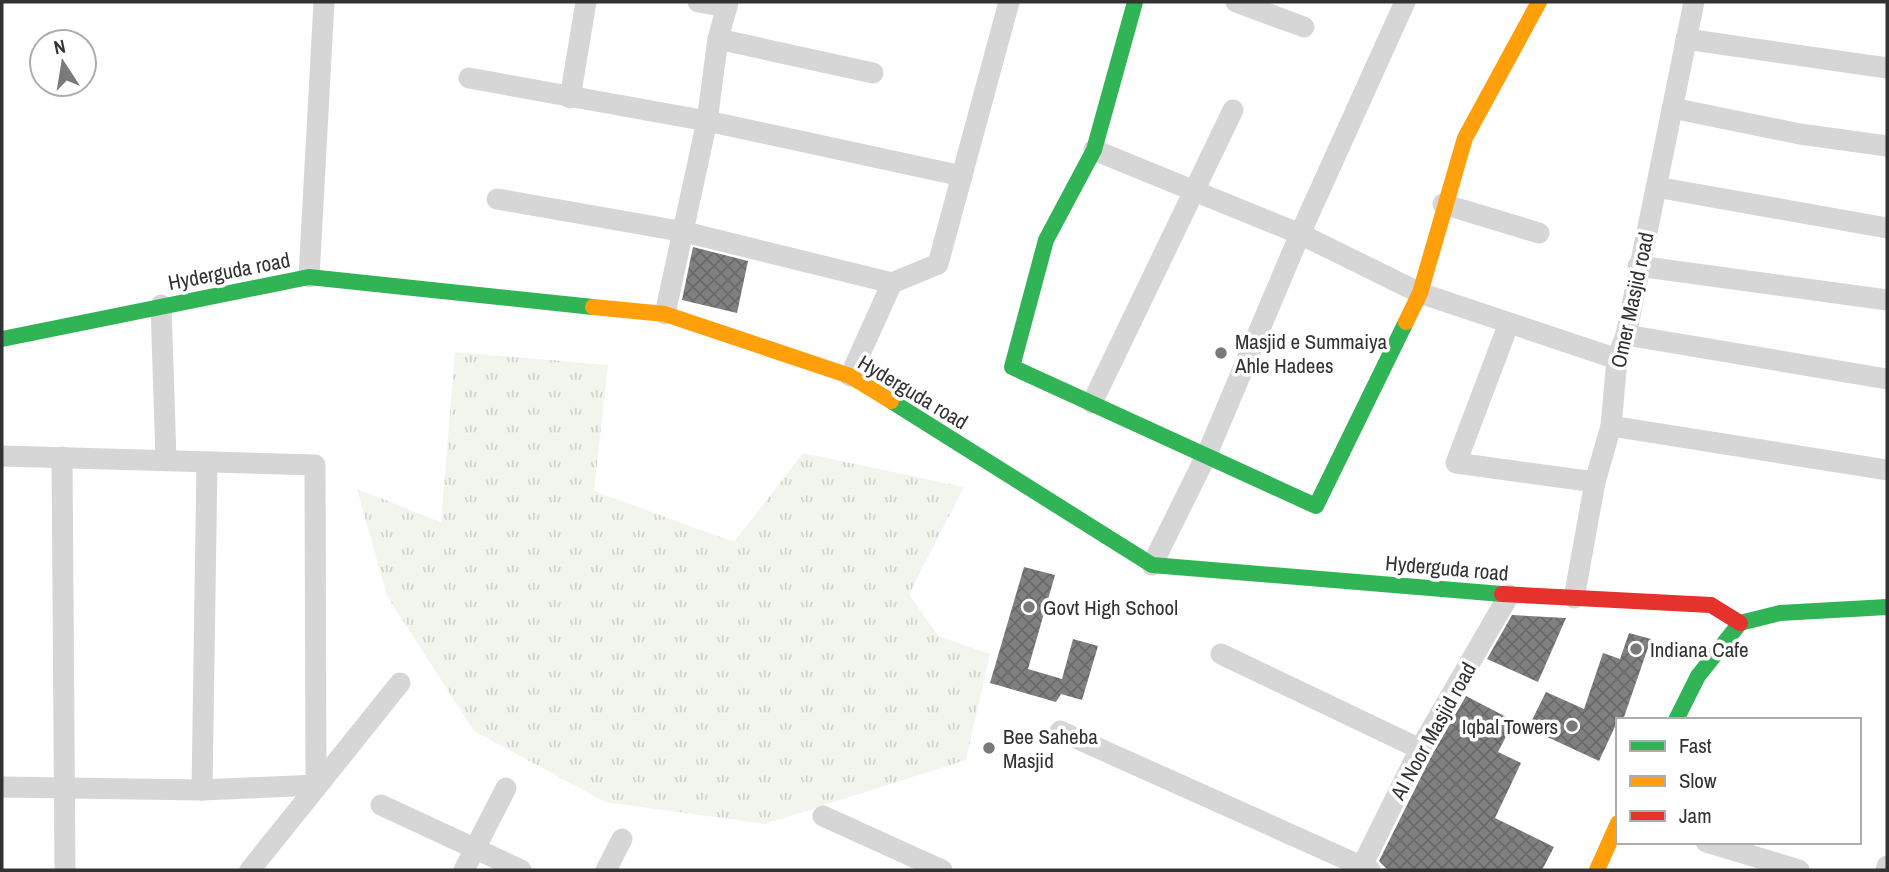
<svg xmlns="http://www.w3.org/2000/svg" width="1889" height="872" font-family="'Archivo Narrow',sans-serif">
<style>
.park{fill:url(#park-tufts)}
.building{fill:url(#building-cross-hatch)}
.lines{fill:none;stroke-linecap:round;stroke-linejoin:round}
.street{stroke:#d6d6d6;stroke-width:21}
.fast{stroke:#30b455;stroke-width:16}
.slow{stroke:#ff9f0a;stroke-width:16}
.jam{stroke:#e5322d;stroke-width:16}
.poi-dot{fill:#7a7a7a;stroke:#fff;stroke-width:2.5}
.labels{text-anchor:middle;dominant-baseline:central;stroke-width:7;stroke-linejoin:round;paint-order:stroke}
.street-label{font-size:21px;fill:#323232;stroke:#fff}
.poi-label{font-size:21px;fill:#323232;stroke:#fff;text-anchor:start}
</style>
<defs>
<pattern id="park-tufts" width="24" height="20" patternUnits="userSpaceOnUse" patternTransform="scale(1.75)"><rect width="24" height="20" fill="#f2f5ed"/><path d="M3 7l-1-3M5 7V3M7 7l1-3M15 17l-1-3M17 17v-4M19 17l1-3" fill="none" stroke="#d0d2cc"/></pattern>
<pattern id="building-cross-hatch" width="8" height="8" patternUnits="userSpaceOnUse" patternTransform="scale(1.75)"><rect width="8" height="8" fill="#808080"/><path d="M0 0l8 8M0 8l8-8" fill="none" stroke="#696969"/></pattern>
</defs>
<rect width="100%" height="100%" fill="#fff"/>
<polygon class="park" points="455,352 608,365 594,491 734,542 803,453 964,487 909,594 938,636 990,654 966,760 765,824 605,802 474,731 387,596 357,489 441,522"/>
<g class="building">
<polygon points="693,247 748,261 737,313 682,300"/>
<polygon points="1024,567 1055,575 1028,669 1062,679 1073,639 1098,646 1082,700 1061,694 1056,702 990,683"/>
<polygon points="1512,615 1566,618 1538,682 1487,659"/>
<polygon points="1629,633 1651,639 1623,720 1618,720 1599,761 1528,728 1546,692 1584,709 1603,653 1620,659"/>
<polygon points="1466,696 1514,721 1498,752 1521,763 1495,818 1554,847 1542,870 1388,870 1379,861 1432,755"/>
</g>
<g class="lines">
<g class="street">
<polyline points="698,2 727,7"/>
<polyline points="1236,2 1304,27"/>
<polyline points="718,39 873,73"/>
<polyline points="1686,39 1887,68"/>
<polyline points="469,78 707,121 962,176"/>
<polyline points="570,98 586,2"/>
<polyline points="1672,108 1800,134 1887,146"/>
<polyline points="1094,150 1300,234 1420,293 1617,359"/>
<polyline points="1656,187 1887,228"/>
<polyline points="497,199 685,232 892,283"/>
<polyline points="1443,204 1539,233"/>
<polyline points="1638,266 1887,300"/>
<polyline points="309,277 324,2"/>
<polyline points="161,305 166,460"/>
<polyline points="665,314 707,121 718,39 728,2"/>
<polyline points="1509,323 1456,463 1595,482"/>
<polyline points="1626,335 1887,379"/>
<polyline points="850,376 892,283 938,264 1009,2"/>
<polyline points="1092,403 1233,110"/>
<polyline points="1611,426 1887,470"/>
<polyline points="2,456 315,465 316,785 202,790 2,787"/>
<polyline points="62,457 65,870"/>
<polyline points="1152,565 1207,454 1300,234 1405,2"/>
<polyline points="1574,598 1595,482 1611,426 1617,359 1626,335 1694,2"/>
<polyline points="1221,654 1420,749"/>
<polyline points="1060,731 1370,870"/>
<polyline points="202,790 207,462"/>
<polyline points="381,805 521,870"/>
<polyline points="823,816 942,870"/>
<polyline points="1706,842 1799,870"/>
<polyline points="250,870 400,683"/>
<polyline points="464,870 506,788"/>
<polyline points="606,870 622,839"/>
<polyline points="1360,870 1420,749 1509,595"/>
<polyline points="1886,870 1887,866"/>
</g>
<g class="fast">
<polyline points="1135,2 1094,150 1046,240 1012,367 1316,506 1406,322"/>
<polyline points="2,339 309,277 593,307"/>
<polyline points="891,401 1152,565 1502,594"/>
<polyline points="1740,623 1780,613 1887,607"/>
<polyline points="1676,720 1698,676 1740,623"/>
</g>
<g class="slow">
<polyline points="593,307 665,314 850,376 891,401"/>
<polyline points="1406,322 1420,293 1465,138 1539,2"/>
<polyline points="1597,870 1618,823"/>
</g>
<polyline class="jam" points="1502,594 1711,605 1740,623"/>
</g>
<g class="poi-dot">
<circle cx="1221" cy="353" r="7"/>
<circle cx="1029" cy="607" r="7"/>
<circle cx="1636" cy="649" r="7"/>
<circle cx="1572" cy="726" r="7"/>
<circle cx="989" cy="748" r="7"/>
</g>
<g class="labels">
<g class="street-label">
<text transform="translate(229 271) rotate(-11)">Hyderguda road</text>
<text transform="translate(1632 300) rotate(-78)">Omer Masjid road</text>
<text transform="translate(913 392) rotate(31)">Hyderguda road</text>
<text transform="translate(1447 568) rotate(5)">Hyderguda road</text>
<text transform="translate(1433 731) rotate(-61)">AI Noor Masjid road</text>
</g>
<g class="poi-label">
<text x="1235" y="341">Masjid e Summaiya<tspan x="1235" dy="24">Ahle Hadees</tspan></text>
<text x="1043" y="607">Govt High School</text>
<text x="1650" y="649">Indiana Cafe</text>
<text x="1558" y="726" text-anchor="end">Iqbal Towers</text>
<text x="1003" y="736">Bee Saheba<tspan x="1003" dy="24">Masjid</tspan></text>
</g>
</g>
<rect width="1889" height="872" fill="none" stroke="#323232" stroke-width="7"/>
<rect x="1616" y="718" width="245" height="126" fill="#ffffff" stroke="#adadad" stroke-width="2"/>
<rect x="1630" y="741" width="35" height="10" fill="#30b455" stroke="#adadad" stroke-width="2"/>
<text x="1679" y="753" font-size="21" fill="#323232">Fast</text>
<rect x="1630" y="776" width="35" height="10" fill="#ff9f0a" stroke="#adadad" stroke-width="2"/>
<text x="1679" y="788" font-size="21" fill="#323232">Slow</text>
<rect x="1630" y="811" width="35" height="10" fill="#e5322d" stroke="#adadad" stroke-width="2"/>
<text x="1679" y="823" font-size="21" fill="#323232">Jam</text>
<g transform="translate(63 63) rotate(348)"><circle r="33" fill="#ffffff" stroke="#adadad" stroke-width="2"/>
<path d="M0-5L12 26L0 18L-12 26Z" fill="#7a7a7a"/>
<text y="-10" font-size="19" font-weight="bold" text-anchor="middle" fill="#323232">N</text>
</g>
</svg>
